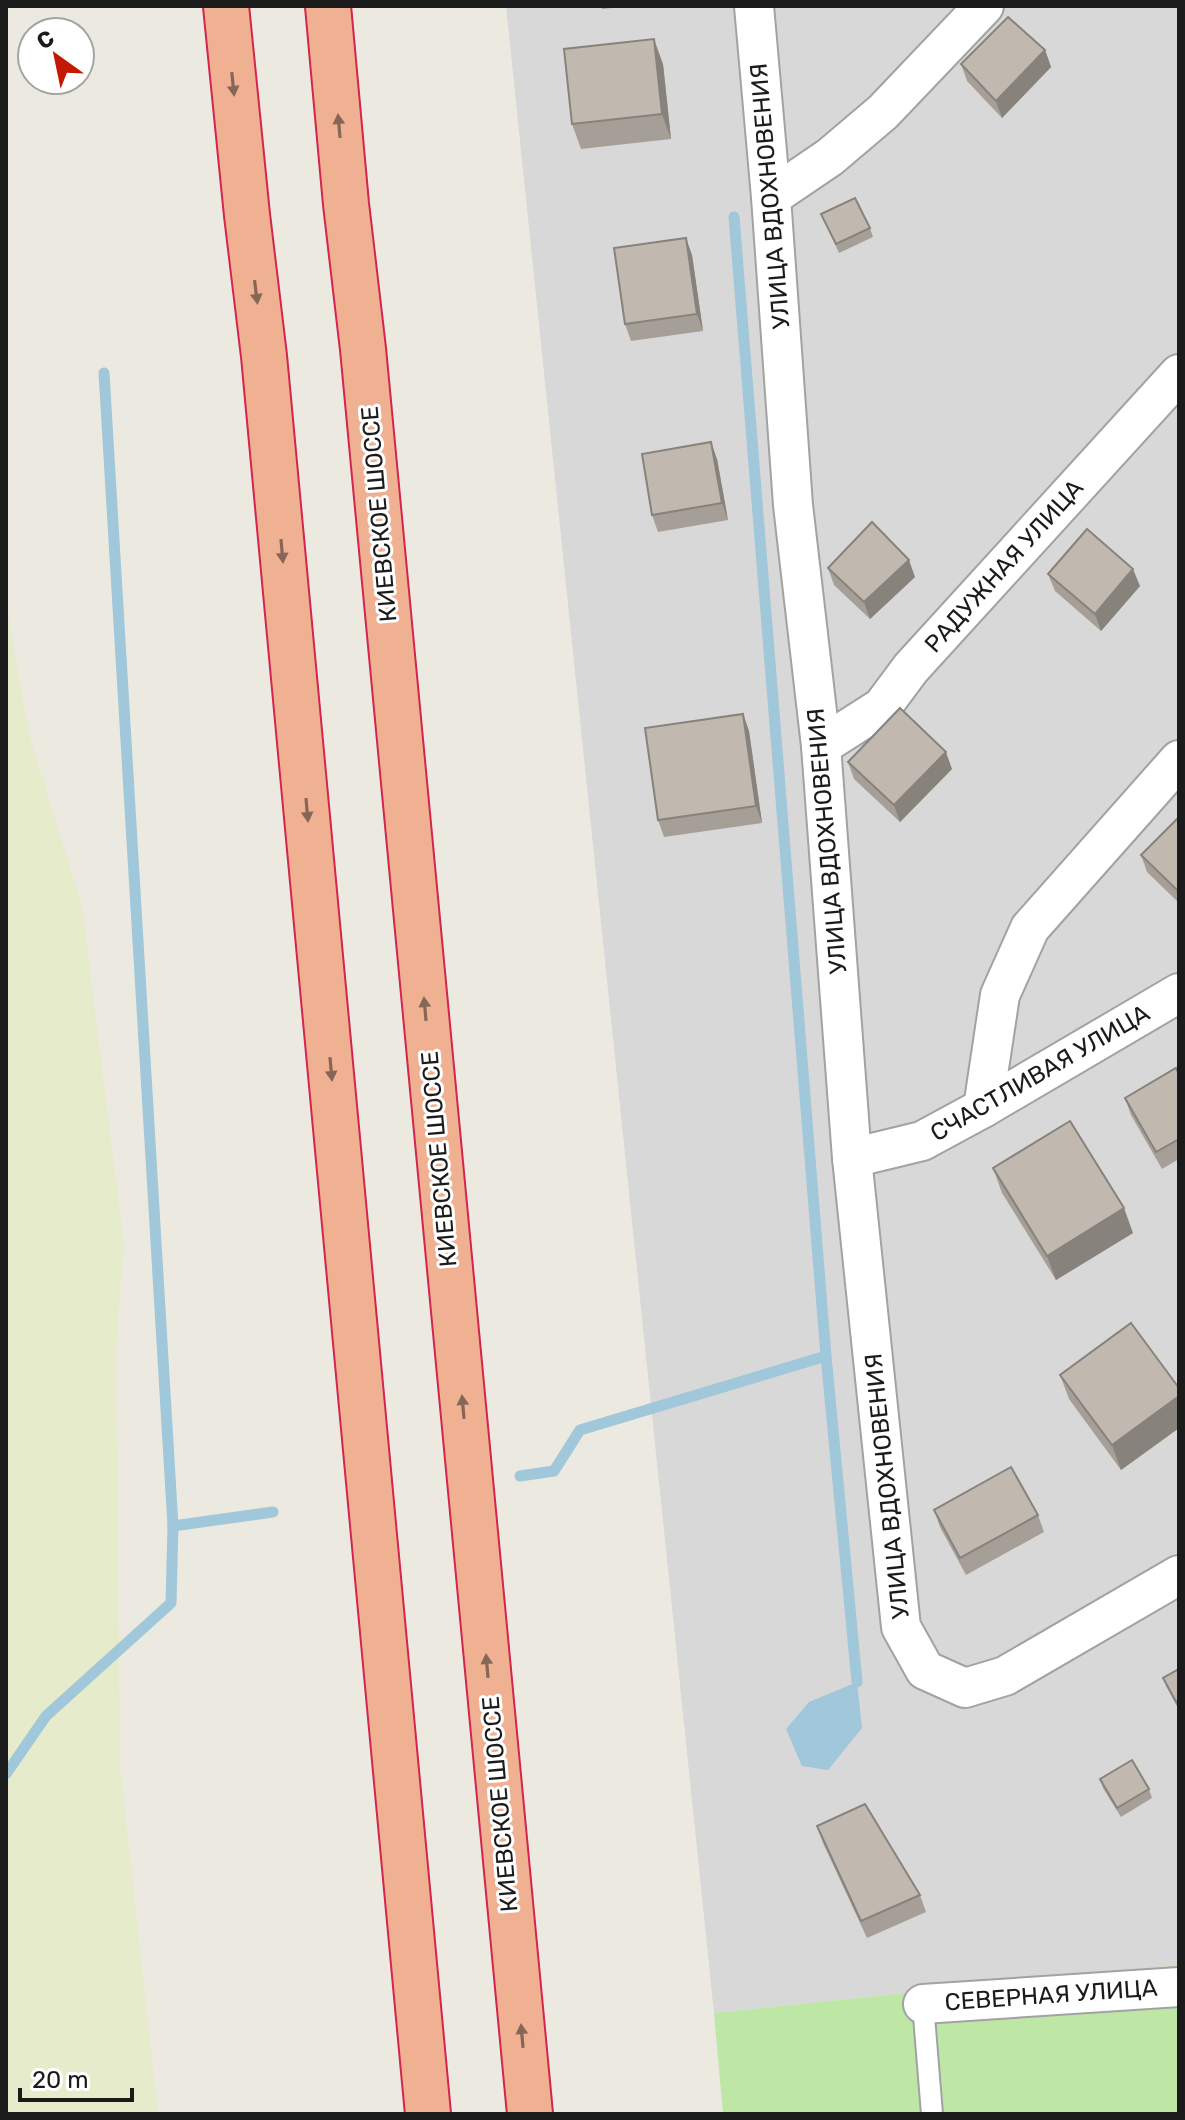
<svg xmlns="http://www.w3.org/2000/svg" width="1185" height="2120" font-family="Rubik,sans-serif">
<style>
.residential{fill:#d9d8d8}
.farmland{fill:#e6eccb}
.grass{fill:#bee7a5}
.water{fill:#a0c7da}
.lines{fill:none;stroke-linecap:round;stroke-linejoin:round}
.stream{stroke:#a0c7da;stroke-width:11}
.service-casing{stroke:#a2a2a2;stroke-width:24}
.minor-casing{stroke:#a2a2a2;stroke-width:42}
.trunk-casing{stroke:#d3254d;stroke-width:48}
.service{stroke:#fff;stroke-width:20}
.minor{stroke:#fff;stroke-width:38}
.trunk{stroke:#f0b192;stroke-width:44}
.wall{fill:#a69f97}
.shaded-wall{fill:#87827b}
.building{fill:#c1b9b0;stroke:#87827b;stroke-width:2}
.oneway{fill:#866656}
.labels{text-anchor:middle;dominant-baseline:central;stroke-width:6;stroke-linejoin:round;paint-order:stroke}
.street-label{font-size:24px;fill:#1b1b1b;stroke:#fff}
</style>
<rect width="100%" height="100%" fill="#eceae0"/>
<polygon class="residential" points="506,6 1179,6 1179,1965 714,2013"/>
<polygon class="farmland" points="6,602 29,734 82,906 124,1244 116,1349 120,1764 158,2114 6,2114"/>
<polygon class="grass" points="1179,1965 1179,2114 723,2114 714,2013"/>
<polygon class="water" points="857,1682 862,1728 828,1770 802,1766 786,1729 809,1702"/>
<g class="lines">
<g class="stream">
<polyline points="104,373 173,1526"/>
<polyline points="826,1356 857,1682"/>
<polyline points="520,1476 554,1471 580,1430 826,1356 734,217"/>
<polyline points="6,1774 46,1716 171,1603 173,1526 273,1512"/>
</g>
<g class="service-casing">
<polyline id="service" points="923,2004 932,2114"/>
</g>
<g class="minor-casing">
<g id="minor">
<polyline points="754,6 771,197 793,505 821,746 852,1158 901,1627 925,1670 965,1688 1005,1676 1179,1575"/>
<polyline points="771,197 830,157 883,112 984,6"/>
<polyline points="821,746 882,707 911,668 1179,374"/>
<polyline points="983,1108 1000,995 1030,928 1179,760"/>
<polyline points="852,1158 922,1141 983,1108 1179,993"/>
<polyline points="923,2004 1179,1987"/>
</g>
</g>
<g class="trunk-casing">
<g id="trunk">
<polyline points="226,6 247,215 264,356 428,2114"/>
<polyline points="328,6 346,204 363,349 530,2114"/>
</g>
</g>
<use href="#service" class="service"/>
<use href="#minor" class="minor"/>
<use href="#trunk" class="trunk"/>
</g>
<g class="wall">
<polygon points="601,6 632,6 602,9"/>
<polygon points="1045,50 1051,67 1002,118 967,81 961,64"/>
<polygon points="663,64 671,139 581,149 572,124"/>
<polygon points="821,214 870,228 873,237 839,253"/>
<polygon points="692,255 703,331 631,341 625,324"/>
<polygon points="717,459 728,520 658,532 652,515"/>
<polygon points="828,568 915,577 870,619 834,585"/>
<polygon points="1048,574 1140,586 1101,631 1055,591"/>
<polygon points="743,714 749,731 762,823 664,837 658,820"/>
<polygon points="848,762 952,769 900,822 854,779"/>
<polygon points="1179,817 1179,903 1147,872 1141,855"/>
<polygon points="1179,1074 1179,1159 1162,1169 1131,1115 1125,1098"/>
<polygon points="993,1168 1133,1233 1056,1280 1002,1193"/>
<polygon points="1060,1375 1179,1388 1179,1428 1121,1470 1069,1399"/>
<polygon points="934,1510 1038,1515 1044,1532 966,1575 940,1527"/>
<polygon points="1179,1669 1179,1710 1166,1686 1163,1678"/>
<polygon points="1100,1779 1149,1789 1152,1798 1121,1817 1103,1788"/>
<polygon points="817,1826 920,1895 926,1912 867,1938 823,1843"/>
</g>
<g class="shaded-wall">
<polygon points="654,39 663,64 671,139 662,114"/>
<polygon points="1045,50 1051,67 1002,118 996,101"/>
<polygon points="686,238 692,255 703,331 697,314"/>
<polygon points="711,442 717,459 728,520 722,503"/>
<polygon points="909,560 915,577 870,619 864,602"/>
<polygon points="1133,569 1140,586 1101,631 1095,614"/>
<polygon points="743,714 749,731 762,823 756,806"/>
<polygon points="946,752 952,769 900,822 894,805"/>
<polygon points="1124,1208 1133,1233 1056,1280 1047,1256"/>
<polygon points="1179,1396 1179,1428 1121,1470 1112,1445"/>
</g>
<g class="building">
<polygon points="1008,17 1045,50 996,101 961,64"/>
<polygon points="654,39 662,114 572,124 564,49"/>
<polygon points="855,198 870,228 836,244 821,214"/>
<polygon points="686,238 697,314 625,324 614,248"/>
<polygon points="711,442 722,503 652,515 642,454"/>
<polygon points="872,522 909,560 864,602 828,568"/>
<polygon points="1087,529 1133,569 1095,614 1048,574"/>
<polygon points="900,708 946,752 894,805 848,762"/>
<polygon points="743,714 756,806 658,820 645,728"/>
<polygon points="1179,817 1179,892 1141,855"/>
<polygon points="1176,1068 1179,1074 1179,1139 1156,1152 1125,1098"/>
<polygon points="1070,1121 1124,1208 1047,1256 993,1168"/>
<polygon points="1131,1323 1179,1388 1179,1396 1112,1445 1060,1375"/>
<polygon points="1011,1467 1038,1515 960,1558 934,1510"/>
<polygon points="1179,1669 1179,1707 1163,1678"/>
<polygon points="1132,1760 1149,1789 1117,1808 1100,1779"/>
<polygon points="865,1804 920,1895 861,1921 817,1826"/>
</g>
<defs><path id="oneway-solid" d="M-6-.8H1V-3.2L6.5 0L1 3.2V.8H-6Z" transform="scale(2)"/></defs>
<g class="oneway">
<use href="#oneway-solid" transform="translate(233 84) rotate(84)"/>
<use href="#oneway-solid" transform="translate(339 126) rotate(-95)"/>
<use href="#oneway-solid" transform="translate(256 292) rotate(83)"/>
<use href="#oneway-solid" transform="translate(282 551) rotate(85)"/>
<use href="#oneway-solid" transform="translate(307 810) rotate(85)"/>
<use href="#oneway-solid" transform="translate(425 1009) rotate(-95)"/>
<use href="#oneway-solid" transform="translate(331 1069) rotate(85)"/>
<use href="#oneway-solid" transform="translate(463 1407) rotate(-95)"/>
<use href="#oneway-solid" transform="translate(487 1666) rotate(-95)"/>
<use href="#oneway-solid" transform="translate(522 2036) rotate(-95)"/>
</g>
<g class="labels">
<g class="street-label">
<text transform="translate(770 196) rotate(-95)">УЛИЦА ВДОХНОВЕНИЯ</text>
<text transform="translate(379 514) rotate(-95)">КИЕВСКОЕ ШОССЕ</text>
<text transform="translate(1004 566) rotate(-48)">РАДУЖНАЯ УЛИЦА</text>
<text transform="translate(827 841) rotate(-95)">УЛИЦА ВДОХНОВЕНИЯ</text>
<text transform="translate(1040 1073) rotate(-30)">СЧАСТЛИВАЯ УЛИЦА</text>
<text transform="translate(439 1159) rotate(-95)">КИЕВСКОЕ ШОССЕ</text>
<text transform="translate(887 1486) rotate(-96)">УЛИЦА ВДОХНОВЕНИЯ</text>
<text transform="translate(500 1804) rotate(-95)">КИЕВСКОЕ ШОССЕ</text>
<text transform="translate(1051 1995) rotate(-4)">СЕВЕРНАЯ УЛИЦА</text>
</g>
</g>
<rect width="1185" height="2120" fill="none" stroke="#1b1b1b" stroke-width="16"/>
<g transform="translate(56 56) rotate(327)"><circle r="38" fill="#ffffff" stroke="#a4a4a4" stroke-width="2"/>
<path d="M0-6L14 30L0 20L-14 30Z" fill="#c31802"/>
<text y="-12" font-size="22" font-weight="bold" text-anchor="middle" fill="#1b1b1b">С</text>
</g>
<path d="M20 2088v12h112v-12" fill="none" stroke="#1b1b1b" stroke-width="4"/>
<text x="32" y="2088" font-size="24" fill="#1b1b1b" stroke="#ffffff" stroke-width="6" paint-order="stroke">20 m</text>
</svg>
